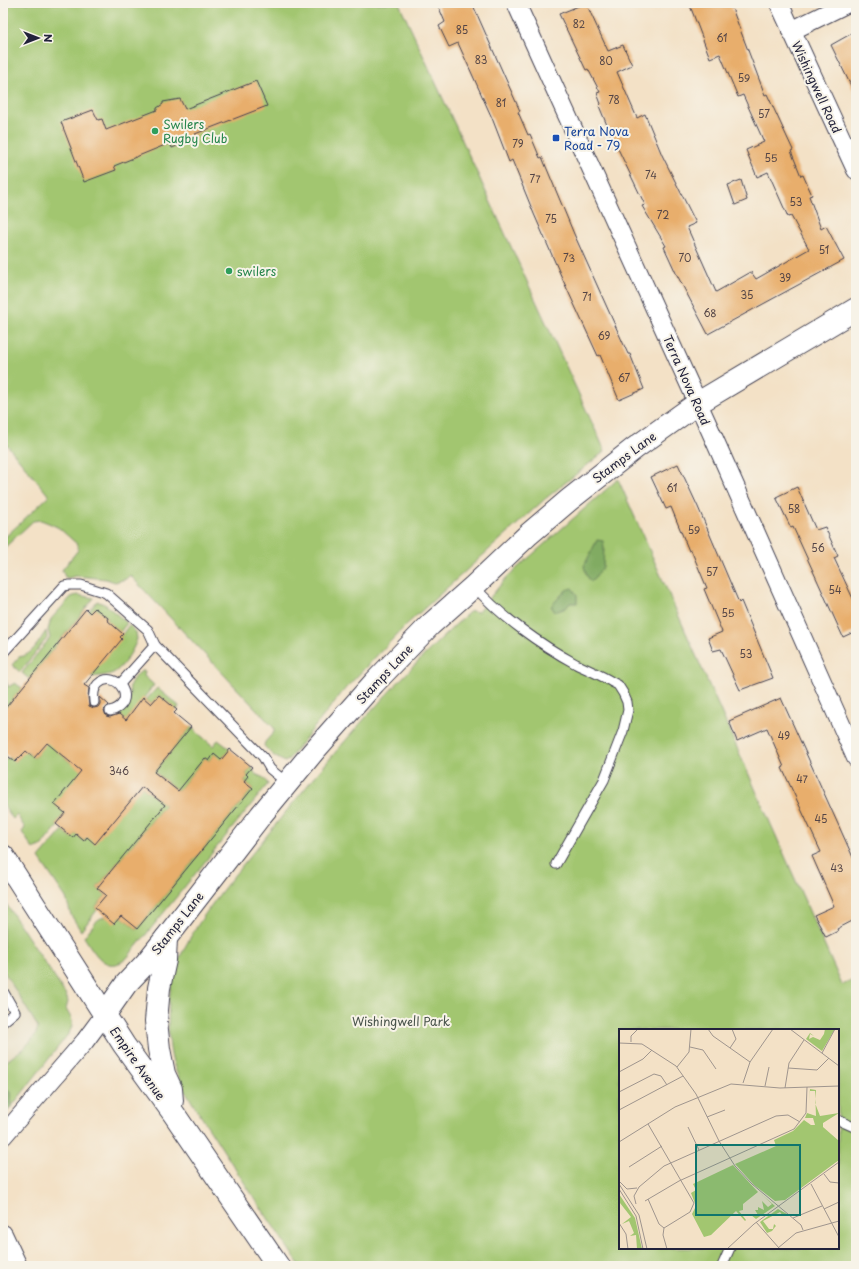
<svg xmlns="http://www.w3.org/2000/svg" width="859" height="1269" font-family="'Playpen Sans',sans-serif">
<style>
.built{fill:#e2d6b7}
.green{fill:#a2c670;stroke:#627456;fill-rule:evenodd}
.forest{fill:#81ab62;stroke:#52664e}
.building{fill:#e8ae6c}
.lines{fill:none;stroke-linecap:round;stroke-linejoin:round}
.lane-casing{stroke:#413f50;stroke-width:11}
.street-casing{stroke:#413f50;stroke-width:20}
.secondary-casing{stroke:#413f50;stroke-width:24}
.lane{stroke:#fff;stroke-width:9}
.street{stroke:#fff;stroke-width:18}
.secondary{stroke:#fff;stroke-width:22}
.leisure-dot{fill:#2e9e5b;stroke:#f7f3e8;stroke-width:1.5}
.transit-dot{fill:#1a4fb4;stroke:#f7f3e8;stroke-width:1.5}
.labels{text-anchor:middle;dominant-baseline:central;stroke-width:4;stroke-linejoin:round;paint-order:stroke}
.number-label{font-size:10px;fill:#544547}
.street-label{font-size:12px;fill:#22223b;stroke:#f7f3e8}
.leisure-label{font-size:12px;fill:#27864d;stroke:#f7f3e8;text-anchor:start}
.transit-label{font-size:12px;fill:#164399;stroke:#f7f3e8;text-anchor:start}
.park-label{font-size:12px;fill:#48534b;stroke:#f7f3e8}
.inset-road{fill:none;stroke:#9f958e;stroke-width:1}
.view{fill:#0f766e;fill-opacity:0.15;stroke:#0f766e;stroke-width:2}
.inset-edge{fill:none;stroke:#22223b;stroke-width:2}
</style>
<rect width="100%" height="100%" fill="#f7f3e8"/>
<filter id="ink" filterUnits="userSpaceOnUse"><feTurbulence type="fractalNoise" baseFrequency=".025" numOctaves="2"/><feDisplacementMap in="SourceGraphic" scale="8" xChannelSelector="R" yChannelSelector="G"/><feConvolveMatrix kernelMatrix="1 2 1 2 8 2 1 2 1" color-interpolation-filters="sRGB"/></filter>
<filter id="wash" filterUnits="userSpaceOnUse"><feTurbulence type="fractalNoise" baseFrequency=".012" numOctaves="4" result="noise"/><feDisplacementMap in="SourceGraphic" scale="16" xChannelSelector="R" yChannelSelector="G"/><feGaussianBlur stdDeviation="0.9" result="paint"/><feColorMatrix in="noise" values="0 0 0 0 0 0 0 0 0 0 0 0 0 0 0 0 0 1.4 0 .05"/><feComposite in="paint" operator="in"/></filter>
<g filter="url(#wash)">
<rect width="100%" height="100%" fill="#f3e1c6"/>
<polygon class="built" points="3,967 66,995 68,1002 66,1009 73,1021 72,1026 69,1033 3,1117"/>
<g class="green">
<polygon points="3,3 399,3 605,451 545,499 406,625 345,689 288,760 285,762 274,756 264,746 265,742 274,732 274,728 130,575 126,579 115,582 106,579 97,578 76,576 68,578 65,577 62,570 78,550 78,545 59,528 51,524 41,520 33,521 3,549 3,539 49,496 3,440"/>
<path d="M618,479L842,985L856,979V1266H300C272,1224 243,1182 216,1139C200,1114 180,1088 172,1059C166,1033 167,988 177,964C196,919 233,877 264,839C327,760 392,683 467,614L471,611L478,612L507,577ZM620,1030H838V1248H620Z"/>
<polygon points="77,595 94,598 29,679 22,673 50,638 48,630 51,619 71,597"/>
<polygon points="97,601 106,605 127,623 120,632 107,620 108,618 95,608 91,613 89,611"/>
<path d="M129,625L136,632L137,639C134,649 123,668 113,673C106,676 98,676 91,677Z"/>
<path d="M46,631L47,638L20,672L12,665L19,657C32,656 39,641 46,631Z"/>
<path d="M142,671H145L144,676L154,685L108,743L94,732L106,716C119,716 129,709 130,695C130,692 129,689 130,686C131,680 137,674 142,671Z"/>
<polygon points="4,675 8,687 15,683 22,688 3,711 3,677"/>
<polygon points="157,688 179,706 177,710 159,695 152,704 146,700"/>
<polygon points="63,722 55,749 71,763 96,753 55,804 65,813 56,824 58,826 41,846 33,849 22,832 25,828 17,815 13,819 3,804 3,759 10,758 15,762 25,751 34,758"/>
<polygon points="191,727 213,746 218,740 230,749 221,760 214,754 209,761 205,758 178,791 156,773 150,777"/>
<path d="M252,767L255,774L264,778L268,784L127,958C106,976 94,952 84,937C99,918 96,916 121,916L137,929L253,788L244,781L248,776L246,774Z"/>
<polygon points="142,787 165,805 97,888 106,895 95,908 97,910 81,931 71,915 66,898 39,858 63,830 72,838 76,834 84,841"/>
<path d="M3,899L66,995L68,1002L66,1009C72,1020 75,1022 69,1033L12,1106C11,1098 9,1089 3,1083V1064C15,1054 35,1043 38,1027L3,970Z"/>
</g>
<g class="forest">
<polygon points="597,540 603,541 604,548 603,567 591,582 587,576 584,566"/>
<polygon points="572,588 577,595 577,603 570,603 566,608 555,612 551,606 566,590"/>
<polygon points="3,1083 10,1092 12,1106 3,1117"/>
</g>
<g id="blocks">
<g class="building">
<polygon points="437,3 472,3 520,111 518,112 528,135 530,134 540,158 542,157 574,234 628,354 630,354 644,389 619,400 600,355 598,356 562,278 534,214 512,160 509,162 492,118 458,43 449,47 439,26 445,22"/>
<polygon points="586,3 608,51 623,45 632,65 617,72 637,118 645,114 662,155 696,223 687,227 716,292 751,272 756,279 809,249 791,216 788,217 768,172 757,177 746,150 764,142 743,95 738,97 720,54 710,58 689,3 730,3 765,95 767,94 793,150 791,151 801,176 803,175 812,195 809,196 821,229 826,226 844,260 708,334 676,273 664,247 666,246 642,206 645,205 609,130 599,106 601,104 597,93 600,92 588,69 586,70 559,14"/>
<polygon points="856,31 856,96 831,45"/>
<polygon points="256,81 267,106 195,134 196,139 172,148 170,143 114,166 116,170 84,182 61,122 93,110 98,120 102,119 106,130 157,110 157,108 163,104 163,102 180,99 185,109"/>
<polygon points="741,180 747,200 735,205 728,185"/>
<polygon points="678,464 698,507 739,603 741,601 773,678 740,690 721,649 713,651 708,638 722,632 704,589 707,588 691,550 689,551 671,507 666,509 651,477"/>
<polygon points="797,487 816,530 825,527 838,556 834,558 856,605 856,631 843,637 793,527 791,528 776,497"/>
<polygon points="95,608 108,618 107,620 123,634 120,637 122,639 84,685 89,688 88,697 89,706 94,708 98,707 100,704 100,697 109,705 104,710 106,716 110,717 119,714 126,720 143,697 151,704 159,695 177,710 174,713 191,727 154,772 178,791 205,758 209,761 214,754 221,760 230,749 252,767 246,774 248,776 244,781 253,788 137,929 121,916 114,924 95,908 106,895 97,888 165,805 142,787 95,844 87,837 84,841 76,834 73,838 56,824 65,813 54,804 81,771 47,743 34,758 26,751 15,762 3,752 3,711 86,609 90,613"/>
<polygon points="781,698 856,864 856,919 837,929 838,931 826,937 814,915 834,906 812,856 821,852 782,768 784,767 767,728 737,741 729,721"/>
</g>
</g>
</g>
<g filter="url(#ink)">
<use href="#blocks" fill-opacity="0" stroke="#413f50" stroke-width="1"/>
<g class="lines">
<g class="lane-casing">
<g id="lane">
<path d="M474,586C501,617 541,645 576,664C588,670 601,675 612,682L618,685L623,693L627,702L628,710L623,731L604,780L556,864"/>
<polyline points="3,653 64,586 70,585 81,585 106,593 148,630 155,645 263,757 270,769 287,783"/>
<polyline points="120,684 155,645"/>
<path d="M94,702C93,695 93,689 98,684C117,667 140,704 110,711"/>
<polyline points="3,991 15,1012 3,1022"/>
<polyline points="838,1120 856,1128"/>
<polyline points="722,1266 730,1248"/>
</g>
</g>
<g class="street-casing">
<g id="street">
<polyline points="516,3 711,432 856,758"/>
<polyline points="779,3 856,170"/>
<polyline points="791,31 848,3"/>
<polyline points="3,1136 85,1041 105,1014"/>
<polyline points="3,1234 18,1266"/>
</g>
</g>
<g class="secondary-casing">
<g id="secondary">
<polyline points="3,856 124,1045 174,1114 278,1266"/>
<polyline points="166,938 165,960 159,988 156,1021 159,1049 164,1074 171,1089 172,1101"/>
<polyline points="105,1014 126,984 146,963 166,938 261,815 313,752 374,683 430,625 474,586 529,534 569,500 635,448 698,403 856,309"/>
</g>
</g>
<use href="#lane" class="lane"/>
<use href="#street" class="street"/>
<use href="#secondary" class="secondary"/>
</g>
</g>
<g class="leisure-dot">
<circle cx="155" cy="131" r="4"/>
<circle cx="229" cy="271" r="4"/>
</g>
<rect class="transit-dot" x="552" y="134" width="8" height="8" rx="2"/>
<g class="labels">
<g class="number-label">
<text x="579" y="23">82</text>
<text x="462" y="29">85</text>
<text x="722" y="37">61</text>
<text x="481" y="59">83</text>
<text x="606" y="60">80</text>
<text x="744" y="77">59</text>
<text x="614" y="99">78</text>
<text x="501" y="102">81</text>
<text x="764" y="113">57</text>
<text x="518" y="143">79</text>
<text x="771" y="157">55</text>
<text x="651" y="174">74</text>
<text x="535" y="178">77</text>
<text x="796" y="201">53</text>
<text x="663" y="214">72</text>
<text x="551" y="218">75</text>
<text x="824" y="249">51</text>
<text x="569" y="257">73</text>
<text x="685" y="257">70</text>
<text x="785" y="277">39</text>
<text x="747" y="294">35</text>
<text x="587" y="296">71</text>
<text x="710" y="312">68</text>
<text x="604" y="335">69</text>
<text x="624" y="377">67</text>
<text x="672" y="487">61</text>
<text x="794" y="508">58</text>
<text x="694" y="529">59</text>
<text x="818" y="547">56</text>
<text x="712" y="571">57</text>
<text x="835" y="589">54</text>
<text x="728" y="612">55</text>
<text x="746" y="653">53</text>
<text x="784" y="735">49</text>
<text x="119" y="770">346</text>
<text x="802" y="778">47</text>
<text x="821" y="818">45</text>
<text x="837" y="867">43</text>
</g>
<g class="street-label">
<text transform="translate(817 87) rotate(65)">Wishingwell Road</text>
<text transform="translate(687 380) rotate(66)">Terra Nova Road</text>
<text transform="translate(624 457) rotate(-37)">Stamps Lane</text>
<text transform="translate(384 674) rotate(-47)">Stamps Lane</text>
<text transform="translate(177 923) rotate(-52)">Stamps Lane</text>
<text transform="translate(138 1063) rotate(55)">Empire Avenue</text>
</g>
<g class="leisure-label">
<text x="163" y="124">Swilers<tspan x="163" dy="14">Rugby Club</tspan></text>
<text x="237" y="271">swilers</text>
</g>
<g class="transit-label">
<text x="564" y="131">Terra Nova<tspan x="564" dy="14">Road - 79</tspan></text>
</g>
<g class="park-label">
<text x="401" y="1021">Wishingwell Park</text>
</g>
</g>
<g transform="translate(619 1029)">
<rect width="220" height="220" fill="#f3e1c6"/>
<path d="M206,0H216L203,22L187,10L191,4L195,7L191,5L190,10L194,8L201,11L205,5L201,2L205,5ZM191,60L197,61L196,74L201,87L220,84L204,94V98L220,112V131L166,171L156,172L135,156L116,135L157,117L155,111L174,102L185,91L192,96H196L194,89H186L188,84L197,87L196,62H191L190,74ZM114,136L139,163L124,175V181L120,182L127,191L130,188L126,192L117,182L92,206L85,208L73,185L77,177L72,164L77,161L74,155ZM141,164L156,177L137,190L132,186H139L136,181H139V178L145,181L143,172L149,178L153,175ZM0,165L16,189L23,220H18L17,206L11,207L15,204L10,192L3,195L12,188L1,174ZM159,180L168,185L164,187L167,191L161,183L144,192L150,200H154L155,195L157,197L156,198L153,202L148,204L141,193Z" fill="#a2c670"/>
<path class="inset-road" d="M89,0L94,7L131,33M171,0L220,37M12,13V7L19,0M0,14L23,15L57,37L77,65L100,112L116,137L133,155L182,196L184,201M71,18L84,21L97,40M111,19L117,10L113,0M203,24L216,0M58,38L70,23L72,0M169,39L198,41L210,29M0,43L24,30L33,21M124,54L131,33L154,0M146,57L150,38M166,59L170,34L185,11M0,63L35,45L42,47L48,56M0,81L64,47M88,88L106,81M29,95L75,174L71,183L45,199L44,206L48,220M69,98L80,121M0,113L56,78L112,55L161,59L220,57M10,138L43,117M205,145L211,153L220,154M0,152L8,160L18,159M0,155L20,186L28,220M192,155L220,208M20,158L45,137L157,87L169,86L181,93M0,160L17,187L24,220M29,170L40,195L45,199M26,172L60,152L175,100L187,84L188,58M17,175L15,167L20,158M205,180L220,173M174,189L203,177M137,193L160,219M0,194L7,205L9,220M159,219L177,204L220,192M108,220L135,195L220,133"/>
<path class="view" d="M77,116H181V186H77Z"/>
<rect width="220" height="220" class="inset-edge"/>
</g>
<rect width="859" height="1269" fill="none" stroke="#f7f3e8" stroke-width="16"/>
<g transform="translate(38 38) rotate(90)" stroke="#f7f3e8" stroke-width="3" paint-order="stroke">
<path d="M0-3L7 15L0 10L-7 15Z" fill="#22223b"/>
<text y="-6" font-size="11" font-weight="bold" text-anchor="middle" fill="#22223b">N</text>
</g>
</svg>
